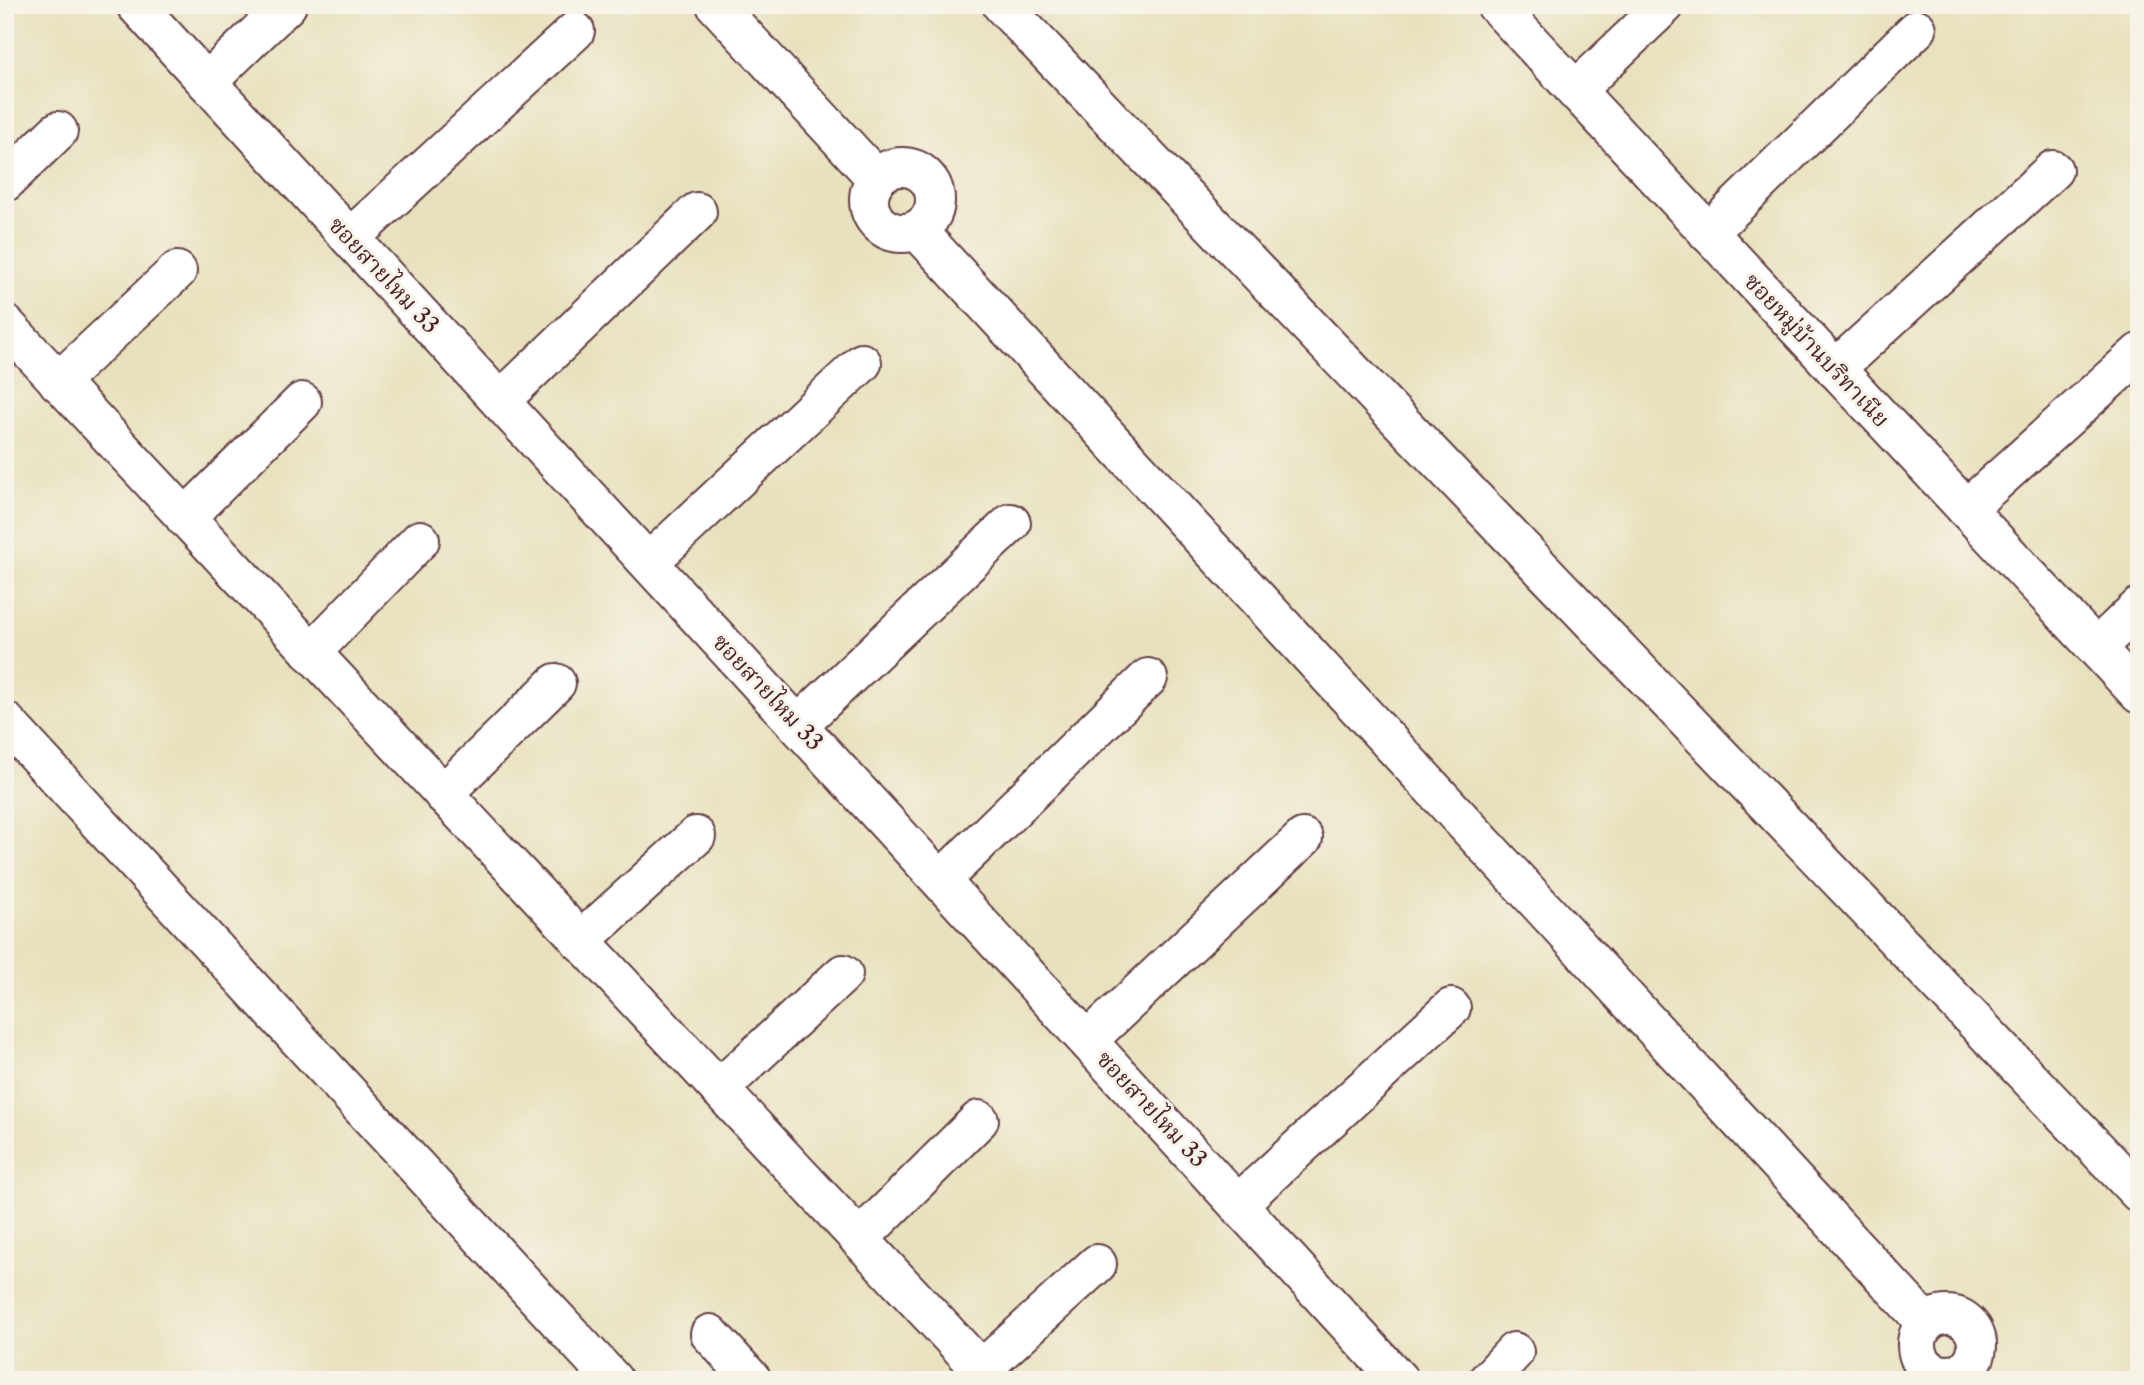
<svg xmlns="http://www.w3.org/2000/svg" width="2144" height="1385" font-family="'Libre Caslon Text','Noto Serif Thai',serif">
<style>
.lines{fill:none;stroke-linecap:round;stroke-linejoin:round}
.minor-casing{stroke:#623c41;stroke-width:42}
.minor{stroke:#fff;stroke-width:38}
.labels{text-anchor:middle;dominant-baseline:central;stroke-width:6;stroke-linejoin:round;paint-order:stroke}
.street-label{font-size:23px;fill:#4a1f2b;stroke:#f7f3e8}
</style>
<rect width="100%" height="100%" fill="#f7f3e8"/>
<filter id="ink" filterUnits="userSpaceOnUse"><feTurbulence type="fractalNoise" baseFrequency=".0143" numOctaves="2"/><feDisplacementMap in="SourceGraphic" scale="14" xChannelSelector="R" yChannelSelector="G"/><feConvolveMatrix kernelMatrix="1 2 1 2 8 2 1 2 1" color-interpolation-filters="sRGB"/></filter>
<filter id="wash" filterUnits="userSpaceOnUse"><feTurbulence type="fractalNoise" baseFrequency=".00686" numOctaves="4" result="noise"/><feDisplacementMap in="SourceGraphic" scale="28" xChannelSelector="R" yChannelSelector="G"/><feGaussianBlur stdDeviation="1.57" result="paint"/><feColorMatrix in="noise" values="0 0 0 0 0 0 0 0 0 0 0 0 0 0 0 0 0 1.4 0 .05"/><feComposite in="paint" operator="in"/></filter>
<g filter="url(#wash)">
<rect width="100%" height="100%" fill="#e8e1bd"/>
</g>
<g filter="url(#ink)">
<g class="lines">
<g class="minor-casing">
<g id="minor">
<polyline points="136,5 1399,1380"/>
<polyline points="716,5 876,178"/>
<polyline points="1002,5 2139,1193"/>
<polyline points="1496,5 2139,694"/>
<polyline points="207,82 287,5"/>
<polyline points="1575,91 1665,5"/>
<circle cx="902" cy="200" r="33"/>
<polyline points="5,182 58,131"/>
<polyline points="917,230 1926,1323"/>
<polyline points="1708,233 1917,29"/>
<polyline points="350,238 575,31"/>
<polyline points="5,324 991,1380"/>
<polyline points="1835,369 2053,170"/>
<polyline points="58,382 177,271"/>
<polyline points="500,401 697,212"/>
<polyline points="1966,509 2139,353"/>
<polyline points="185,518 302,402"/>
<polyline points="649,562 862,363"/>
<polyline points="2096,648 2139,607"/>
<polyline points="311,653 420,540"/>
<polyline points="5,721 613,1380"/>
<polyline points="798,725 1011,523"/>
<polyline points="443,794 556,683"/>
<polyline points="941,880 1148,678"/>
<polyline points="580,941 696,836"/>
<polyline points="1088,1040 1303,838"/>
<polyline points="719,1089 843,974"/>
<polyline points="1239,1203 1451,1008"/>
<polyline points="859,1239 979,1120"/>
<circle cx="1947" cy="1345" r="30"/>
<polyline points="710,1334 752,1380"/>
<polyline points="981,1370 1097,1264"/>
<polyline points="1488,1380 1514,1352"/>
</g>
</g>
<use href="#minor" class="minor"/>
</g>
</g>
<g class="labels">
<g class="street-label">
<text transform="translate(384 275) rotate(47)">ซอยสายไหม 33</text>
<text transform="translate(1817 350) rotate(47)">ซอยหมู่บ้านบริทาเนีย</text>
<text transform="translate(768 692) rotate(47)">ซอยสายไหม 33</text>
<text transform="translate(1152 1109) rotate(47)">ซอยสายไหม 33</text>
</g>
</g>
<rect width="2144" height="1385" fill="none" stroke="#f7f3e8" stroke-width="28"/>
</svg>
